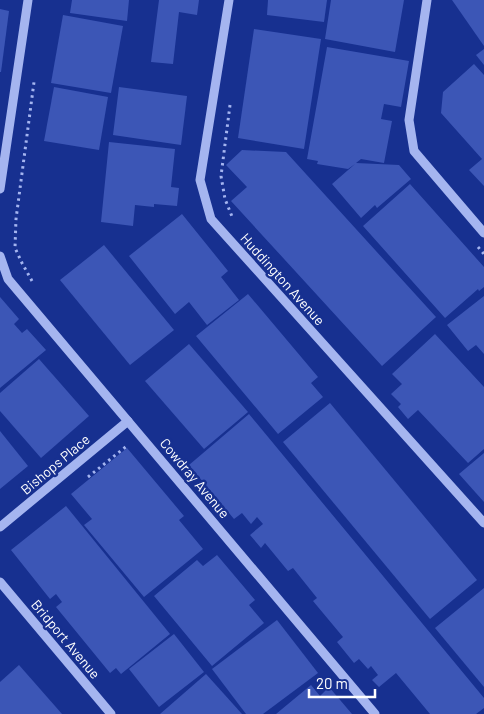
<svg xmlns="http://www.w3.org/2000/svg" width="484" height="714" font-family="Barlow,sans-serif">
<style>
.building{fill:#3c56b6}
.lines{fill:none;stroke-linecap:round;stroke-linejoin:round}
.path{stroke:#a5b5f0;stroke-width:3;stroke-dasharray:2.5 4;stroke-linecap:butt}
.minor{stroke:#a5b5f0;stroke-width:9}
.labels{text-anchor:middle;dominant-baseline:central;stroke-width:5;stroke-linejoin:round;paint-order:stroke}
.street-label{font-size:14px;fill:#fff;stroke:#173090}
</style>
<rect width="100%" height="100%" fill="#173090"/>
<g class="building">
<polygon points="72,0 129,0 127,21 70,13"/>
<polygon points="159,0 199,0 197,15 179,12 173,64 151,62"/>
<polygon points="268,0 327,0 324,22 267,15"/>
<polygon points="331,0 404,0 395,52 325,39"/>
<polygon points="452,0 484,0 484,46"/>
<polygon points="0,9 9,11 1,72 0,72"/>
<polygon points="63,15 123,26 111,93 51,83"/>
<polygon points="254,29 321,39 304,149 238,138"/>
<polygon points="327,47 409,61 401,107 384,104 381,119 392,121 384,163 361,159 356,163 399,165 411,179 377,208 375,205 361,218 332,184 355,164 348,169 317,164 318,161 307,159"/>
<polygon points="484,49 484,65 476,55"/>
<polygon points="474,64 484,75 484,186 469,170 482,159 441,113 443,92"/>
<polygon points="54,87 108,97 99,150 44,141"/>
<polygon points="119,87 187,96 181,145 113,135"/>
<polygon points="109,142 175,149 171,187 179,188 177,206 154,204 154,207 135,205 133,226 101,222"/>
<polygon points="242,150 286,152 436,317 382,366 231,201 247,187 226,165"/>
<polygon points="410,184 484,267 484,287 479,291 478,289 445,318 363,226"/>
<polygon points="182,214 228,271 221,277 239,300 207,325 189,302 175,314 129,256"/>
<polygon points="104,245 174,330 130,365 60,280"/>
<polygon points="248,294 318,377 311,383 323,397 278,434 196,336"/>
<polygon points="484,296 484,354 476,345 468,351 447,325"/>
<polygon points="0,297 19,319 14,324 22,333 27,329 46,350 0,388"/>
<polygon points="435,334 484,387 484,449 468,463 418,410 408,419 398,407 401,404 391,394 402,384 392,374"/>
<polygon points="189,344 248,412 204,449 145,381"/>
<polygon points="39,359 89,416 41,458 0,411 0,393"/>
<polygon points="330,403 477,580 430,619 283,442"/>
<polygon points="249,414 484,698 484,708 476,714 430,714 396,673 379,687 372,680 378,675 371,666 368,669 359,659 354,663 337,642 343,637 313,601 317,598 293,568 288,571 265,543 261,548 250,535 263,524 257,517 251,524 242,513 234,519 189,465"/>
<polygon points="0,431 28,466 0,489"/>
<polygon points="127,448 184,516 179,520 203,549 144,597 84,525 92,519 71,494"/>
<polygon points="484,453 484,502 459,474"/>
<polygon points="66,506 170,634 121,674 116,668 110,673 56,607 62,602 56,594 50,599 11,550"/>
<polygon points="217,555 255,600 249,605 264,623 212,666 154,596 197,560 203,566"/>
<polygon points="484,588 484,687 435,628"/>
<polygon points="277,620 318,673 263,714 246,714 212,669"/>
<polygon points="174,634 204,672 159,707 129,669"/>
<polygon points="19,665 62,714 0,714 0,682"/>
<polygon points="206,674 242,714 160,714"/>
<polygon points="311,685 320,696 329,687 352,714 276,714"/>
</g>
<g class="lines">
<g class="path">
<polyline points="230,105 221,176 225,199 233,219"/>
<polyline points="478,247 484,254"/>
<polyline points="32,281 22,263 15,248 16,219 34,82"/>
<polyline points="88,477 128,445"/>
</g>
<g class="minor">
<polyline points="229,0 200,180 211,219 484,523"/>
<polyline points="427,0 409,120 414,151 484,233"/>
<polyline points="0,189 28,0"/>
<polyline points="0,256 8,279 375,714"/>
<polyline points="0,527 128,421"/>
<polyline points="0,582 111,714"/>
</g>
</g>
<g class="labels">
<g class="street-label">
<text transform="translate(283 279) rotate(48)">Huddington Avenue</text>
<text transform="translate(55 464) rotate(-40)">Bishops Place</text>
<text transform="translate(195 478) rotate(50)">Cowdray Avenue</text>
<text transform="translate(66 639) rotate(50)">Bridport Avenue</text>
</g>
</g>
<path d="M309 689v8h66v-8" fill="none" stroke="#ffffff" stroke-width="2.5"/>
<text x="316" y="689" font-size="15" fill="#ffffff" stroke="#173090" stroke-width="4" paint-order="stroke">20 m</text>
</svg>
